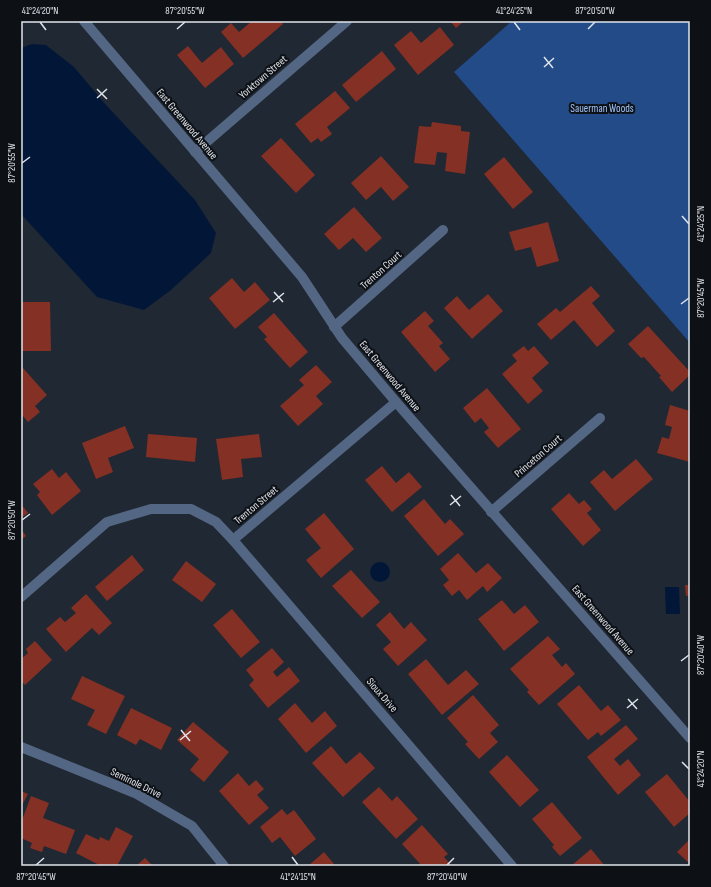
<svg xmlns="http://www.w3.org/2000/svg" width="711" height="887" font-family="'Sofia Sans Condensed',sans-serif">
<style>
.green{fill:#224b87}
.water{fill:#021738}
.building{fill:#843024}
.lines{fill:none;stroke-linecap:round;stroke-linejoin:round}
.minor{stroke:#536784;stroke-width:10}
.ticks{fill:none;stroke:#dfe4eb;stroke-width:1.5}
.labels{text-anchor:middle;dominant-baseline:central;stroke-width:4;stroke-linejoin:round;paint-order:stroke}
.street-label{font-size:11px;fill:#dfe4eb;stroke:#0d1015}
.park-label{font-size:11px;fill:#a1c7fe;stroke:#0d1015}
.neatline{fill:none;stroke:#dfe4eb;stroke-width:1.5}
.ticks-label{font-size:10px;text-anchor:middle;fill:#dfe4eb}
</style>
<rect width="100%" height="100%" fill="#202833"/>
<polygon class="green" points="512,21 690,21 690,343 454,72"/>
<g class="water">
<polygon points="32,44 46,45 74,67 106,105 195,200 216,233 211,253 171,290 144,310 97,297 21,214 21,48"/>
<circle cx="380" cy="572" r="10"/>
<polygon points="665,587 679,587 680,614 666,614"/>
</g>
<g class="building">
<polygon points="252,21 281,21 283,24 243,58 221,32 231,23 239,32"/>
<polygon points="450,21 464,21 456,28"/>
<polygon points="440,27 454,45 418,75 394,45 411,31 421,43"/>
<polygon points="188,46 202,63 221,47 234,64 205,88 177,55"/>
<polygon points="382,51 396,69 356,102 342,85"/>
<polygon points="335,91 350,108 327,127 332,134 321,142 318,138 311,143 295,124"/>
<polygon points="432,122 461,126 461,131 470,132 465,174 445,171 447,153 437,152 435,165 414,163 419,126 431,127"/>
<polygon points="281,138 315,175 296,193 261,156"/>
<polygon points="381,156 409,187 393,201 381,187 366,200 351,183"/>
<polygon points="504,157 533,192 513,209 484,174"/>
<polygon points="354,207 382,238 366,252 353,238 339,250 324,234"/>
<polygon points="548,222 559,261 537,267 531,247 515,251 509,232"/>
<polygon points="232,278 244,292 255,282 270,300 235,329 209,298"/>
<polygon points="591,286 600,296 592,303 615,331 597,347 574,320 551,340 537,324 556,308 560,312"/>
<polygon points="488,294 503,311 472,339 444,308 457,296 469,310"/>
<polygon points="21,302 50,302 51,351 21,351"/>
<polygon points="425,311 434,321 428,326 443,343 439,346 450,359 435,372 401,332"/>
<polygon points="274,313 308,352 290,368 264,339 267,337 258,327"/>
<polygon points="648,326 690,372 690,375 672,392 659,377 661,376 644,357 641,358 628,344"/>
<polygon points="524,346 528,351 534,346 549,363 532,378 543,391 528,404 502,374 517,361 512,355"/>
<polygon points="316,365 332,382 316,396 323,404 298,426 280,406 304,385 299,380"/>
<polygon points="23,368 47,395 35,406 40,412 28,422 23,416 21,419 21,370"/>
<polygon points="487,388 521,429 498,448 484,432 489,428 481,418 475,423 463,408"/>
<polygon points="670,405 690,411 690,462 657,453 662,437 669,439 672,427 665,425"/>
<polygon points="125,426 134,448 108,458 113,472 96,479 82,443"/>
<polygon points="148,434 197,438 195,462 146,457"/>
<polygon points="259,434 262,457 241,459 243,477 222,480 216,439"/>
<polygon points="636,459 653,479 615,511 590,482 604,470 612,479"/>
<polygon points="382,466 396,483 409,472 422,487 392,512 365,480"/>
<polygon points="52,469 59,478 66,472 81,491 52,515 37,495 40,492 33,484"/>
<polygon points="569,493 579,504 584,500 592,509 587,513 601,530 583,546 551,509"/>
<polygon points="424,499 445,524 450,519 464,534 438,556 404,516"/>
<polygon points="21,504 28,513 21,518"/>
<polygon points="324,513 354,549 321,578 306,560 321,548 305,529"/>
<polygon points="21,529 26,536 21,540"/>
<polygon points="458,553 476,573 488,563 502,578 487,592 483,586 467,600 459,590 452,596 443,585 449,580 440,569"/>
<polygon points="132,555 144,570 107,601 95,587"/>
<polygon points="186,561 216,584 202,602 172,580"/>
<polygon points="351,570 380,602 362,618 332,586"/>
<polygon points="685,585 690,585 690,595 686,596"/>
<polygon points="86,594 112,623 99,635 92,628 66,652 46,629 60,617 65,622 76,613 71,608"/>
<polygon points="502,600 514,614 525,605 539,622 504,651 478,619"/>
<polygon points="232,609 260,642 241,658 213,625"/>
<polygon points="390,612 404,629 411,622 427,640 398,666 383,649 391,642 376,625"/>
<polygon points="548,636 560,649 552,655 562,667 566,663 575,674 539,705 527,692 529,690 510,669"/>
<polygon points="35,641 52,660 25,685 21,681 21,659 28,653 26,649"/>
<polygon points="272,648 284,662 273,672 277,677 289,667 300,681 268,708 249,685 254,680 246,670"/>
<polygon points="426,659 448,685 466,670 479,684 442,715 408,674"/>
<polygon points="82,676 125,696 106,734 87,725 95,710 71,699"/>
<polygon points="579,685 601,711 608,705 621,720 601,736 598,732 588,740 557,704"/>
<polygon points="473,695 499,725 490,733 498,742 479,759 465,744 468,742 447,718"/>
<polygon points="295,703 312,723 325,711 337,726 306,753 278,719"/>
<polygon points="131,708 172,728 161,750 140,739 136,745 117,735"/>
<polygon points="193,722 229,752 204,782 190,770 199,759 177,740"/>
<polygon points="626,725 638,739 614,759 620,766 628,759 641,775 618,795 587,757"/>
<polygon points="331,746 346,764 360,752 375,768 343,797 312,763"/>
<polygon points="507,755 539,790 520,807 489,772"/>
<polygon points="238,773 249,786 256,780 264,789 257,795 269,808 249,825 219,791"/>
<polygon points="667,774 690,802 690,813 674,827 645,792"/>
<polygon points="379,787 392,801 397,796 418,819 396,839 362,802"/>
<polygon points="21,791 28,794 21,807"/>
<polygon points="31,796 49,803 43,818 75,830 66,854 44,846 42,852 30,848 32,843 21,838 21,823"/>
<polygon points="552,802 582,838 560,856 552,847 554,845 532,819"/>
<polygon points="282,809 287,815 294,810 316,839 295,856 280,837 272,843 260,827"/>
<polygon points="422,825 448,854 444,857 452,866 422,866 402,844"/>
<polygon points="116,827 133,836 117,866 101,866 76,853 86,834 99,840 100,837 109,841"/>
<polygon points="690,839 690,864 677,852"/>
<polygon points="591,849 605,866 571,866"/>
<polygon points="324,852 334,864 331,866 308,866"/>
<polygon points="145,858 153,866 136,866"/>
</g>
<g class="lines">
<g class="minor">
<polyline points="84,21 302,277 342,338 396,402 690,738"/>
<polyline points="195,152 347,21"/>
<polyline points="334,327 443,230"/>
<polyline points="491,512 600,418"/>
<polyline points="233,540 396,402"/>
<polyline points="21,597 107,522 151,509 191,509 216,522 233,540 512,866"/>
<polyline points="21,747 135,793 192,826 224,866"/>
</g>
</g>
<path class="ticks" d="M40,22L46,30M514,22L520,30M177,29L185,22M588,29L595,22M544,57L553,68M544,67L554,58M97,89L107,99M97,98L107,89M22,163L30,157M682,216L689,224M274,292L283,302M273,302L284,293M681,304L689,298M451,495L460,506M450,505L461,496M22,520L30,514M681,661L689,655M628,699L637,709M627,708L638,699M181,730L190,741M180,740L191,731M682,762L689,769M292,857L298,865M36,865L44,858M447,865L454,858"/>
<g class="labels">
<g class="street-label">
<text transform="translate(263 77) rotate(-41)">Yorktown Street</text>
<text transform="translate(187 124) rotate(50)">East Greenwood Avenue</text>
<text transform="translate(381 270) rotate(-42)">Trenton Court</text>
<text transform="translate(390 376) rotate(50)">East Greenwood Avenue</text>
<text transform="translate(538 456) rotate(-41)">Princeton Court</text>
<text transform="translate(256 505) rotate(-40)">Trenton Street</text>
<text transform="translate(603 620) rotate(49)">East Greenwood Avenue</text>
<text transform="translate(382 695) rotate(49)">Sioux Drive</text>
<text transform="translate(136 783) rotate(26)">Seminole Drive</text>
</g>
<g class="park-label">
<text x="602" y="108">Sauerman Woods</text>
</g>
</g>
<rect width="711" height="887" fill="none" stroke="#0d1015" stroke-width="44"/>
<rect x="22" y="22" width="667" height="843" class="neatline"/>
<g class="ticks-label">
<text x="40" y="14">41°24'20"N</text>
<text x="185" y="14">87°20'55"W</text>
<text x="514" y="14">41°24'25"N</text>
<text x="595" y="14">87°20'50"W</text>
<text transform="translate(11 163) rotate(-90)" y="4">87°20'55"W</text>
<text transform="translate(700 224) rotate(-90)" y="4">41°24'25"N</text>
<text transform="translate(700 298) rotate(-90)" y="4">87°20'45"W</text>
<text transform="translate(11 520) rotate(-90)" y="4">87°20'50"W</text>
<text transform="translate(700 655) rotate(-90)" y="4">87°20'40"W</text>
<text transform="translate(700 769) rotate(-90)" y="4">41°24'20"N</text>
<text x="36" y="880">87°20'45"W</text>
<text x="298" y="880">41°24'15"N</text>
<text x="447" y="880">87°20'40"W</text>
</g>
</svg>
